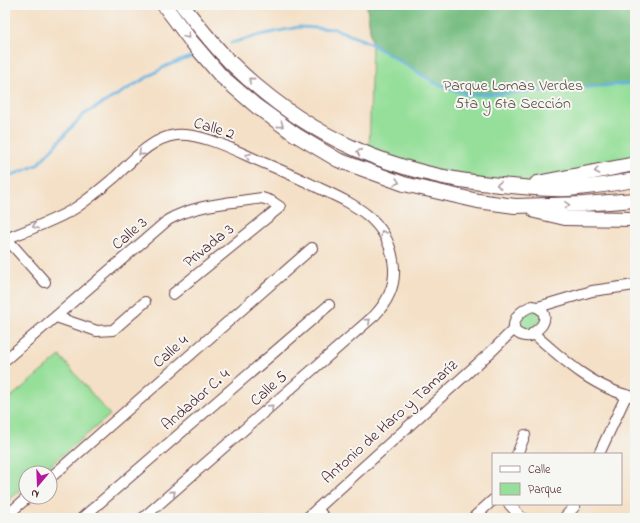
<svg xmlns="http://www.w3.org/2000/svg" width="640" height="523" font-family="'Indie Flower',sans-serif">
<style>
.green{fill:#96df9a;stroke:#707f62}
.forest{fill:#78be82;stroke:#616e56}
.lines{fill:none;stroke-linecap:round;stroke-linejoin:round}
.stream{stroke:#67b3e0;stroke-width:3}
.minor-casing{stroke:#643c42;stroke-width:12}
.highway-casing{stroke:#643c42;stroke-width:16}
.minor{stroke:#fff;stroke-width:10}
.highway{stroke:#fff;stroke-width:14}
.oneway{stroke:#ae9aa0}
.labels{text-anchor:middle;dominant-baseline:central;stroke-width:4;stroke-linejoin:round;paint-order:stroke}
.park-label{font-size:16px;fill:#5d4f47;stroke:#f6f6f2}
.street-label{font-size:16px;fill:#4a1f2b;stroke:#f6f6f2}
</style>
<rect width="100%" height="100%" fill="#f6f6f2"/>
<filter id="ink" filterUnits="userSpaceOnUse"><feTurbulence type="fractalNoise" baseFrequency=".025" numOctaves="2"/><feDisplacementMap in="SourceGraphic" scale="8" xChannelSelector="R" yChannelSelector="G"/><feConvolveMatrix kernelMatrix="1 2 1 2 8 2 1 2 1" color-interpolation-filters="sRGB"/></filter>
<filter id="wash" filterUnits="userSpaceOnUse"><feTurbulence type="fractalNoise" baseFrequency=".012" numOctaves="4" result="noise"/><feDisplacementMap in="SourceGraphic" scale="16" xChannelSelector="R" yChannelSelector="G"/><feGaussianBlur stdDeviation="0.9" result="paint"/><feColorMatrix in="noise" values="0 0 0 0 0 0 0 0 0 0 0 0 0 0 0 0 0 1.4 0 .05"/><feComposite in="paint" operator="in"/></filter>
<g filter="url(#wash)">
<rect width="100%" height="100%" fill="#f4e0c6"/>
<g class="green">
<polygon points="367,5 635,5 635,164 517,187 369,156 372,44"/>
<polygon points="532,306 544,318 522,336 515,320"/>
<polygon points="60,356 110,415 41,473 26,473 26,486 5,503 5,402"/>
</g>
<polygon class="forest" points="367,5 635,5 635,83 532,92 469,95 437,84 372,44"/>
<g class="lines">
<g class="stream">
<polyline points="231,43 260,35 299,27 335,29 372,44 437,84 469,95 532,92 635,83"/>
<polyline points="5,178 37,165 83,115 168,65 197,55"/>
</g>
</g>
</g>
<g filter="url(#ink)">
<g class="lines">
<g class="minor-casing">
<g id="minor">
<polyline points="6,238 45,282"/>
<path d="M5,239C26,231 59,219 77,207C90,198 102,188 115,177C132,161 151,138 176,135C202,132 240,153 264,163C283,171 301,179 319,188C353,204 386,218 393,260C397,281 390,299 375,315L143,518"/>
<path d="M532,306C542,307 548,315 542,325C539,329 534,332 530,336C523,337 517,334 514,329C513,317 522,310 532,306Z"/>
<polyline points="538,307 592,291 635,285"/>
<polyline points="56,317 97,331 113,330 145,302"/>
<path d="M533,333C562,359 596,390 635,397"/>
<path d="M5,360L168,220C195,204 231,203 262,198L271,201L280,207L173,294"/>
<polyline points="517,454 525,435"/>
<polyline points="599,454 626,396"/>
<polyline points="50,478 312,248"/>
<polyline points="509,504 522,518"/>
<polyline points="317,509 325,518"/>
<polyline points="5,517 28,497"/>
<polyline points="82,518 329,305"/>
<polyline points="307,518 494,349 514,329"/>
<polyline points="473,518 493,500"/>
<polyline points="564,518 575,506"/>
</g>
</g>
<g class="highway-casing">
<g id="highway">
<polyline points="164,5 191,41 221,76 256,106 296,135 338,160 404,184 478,201 515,206 583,204 635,200"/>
<path d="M182,5C198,25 213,45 231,63C307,137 394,176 500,185C523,187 546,190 569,189C591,187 613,184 635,180"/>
<polyline points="537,183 635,164"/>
<polyline points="535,211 565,218 635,219"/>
</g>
</g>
<use href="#minor" class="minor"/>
<use href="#highway" class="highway"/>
</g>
<defs><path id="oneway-chevron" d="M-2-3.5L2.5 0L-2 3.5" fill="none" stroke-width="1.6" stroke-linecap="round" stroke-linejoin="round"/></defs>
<g class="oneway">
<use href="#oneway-chevron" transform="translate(187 36) rotate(52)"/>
<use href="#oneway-chevron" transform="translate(251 80) rotate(-139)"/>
<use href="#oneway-chevron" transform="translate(281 125) rotate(36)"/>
<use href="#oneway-chevron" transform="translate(359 152) rotate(-156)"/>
<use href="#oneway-chevron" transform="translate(141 153) rotate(139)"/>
<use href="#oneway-chevron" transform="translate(248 156) rotate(-157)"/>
<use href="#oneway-chevron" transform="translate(597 171) rotate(169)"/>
<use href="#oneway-chevron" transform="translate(397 182) rotate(19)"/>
<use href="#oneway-chevron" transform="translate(499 185) rotate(-175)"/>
<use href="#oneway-chevron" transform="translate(567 205) rotate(-2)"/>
<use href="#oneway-chevron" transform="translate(35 226) rotate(158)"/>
<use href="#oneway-chevron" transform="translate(383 233) rotate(-120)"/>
<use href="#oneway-chevron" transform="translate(368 321) rotate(-42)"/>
<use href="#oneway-chevron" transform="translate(271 407) rotate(-42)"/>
<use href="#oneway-chevron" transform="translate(173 493) rotate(-41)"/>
</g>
</g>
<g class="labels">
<g class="park-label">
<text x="513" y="86">Parque Lomas Verdes<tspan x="513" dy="18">5ta y 6ta Sección</tspan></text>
</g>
<g class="street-label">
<text transform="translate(214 129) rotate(17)">Calle 2</text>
<text transform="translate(130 234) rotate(-41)">Calle 3</text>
<text transform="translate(209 246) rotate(-39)">Privada 3</text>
<text transform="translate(171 352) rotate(-41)">Calle 4</text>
<text transform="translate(269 389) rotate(-42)">Calle 5</text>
<text transform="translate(196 400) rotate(-41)">Andador C. 4</text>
<text transform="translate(390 422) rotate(-42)">Antonio de Haro y Tamaríz</text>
</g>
</g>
<rect width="640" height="523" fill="none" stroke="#f6f6f2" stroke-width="20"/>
<rect x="492" y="453" width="130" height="52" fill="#f6f6f2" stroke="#b1a0a2"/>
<rect x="500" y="466" width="20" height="6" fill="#ffffff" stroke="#b1a0a2"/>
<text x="528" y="473" font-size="12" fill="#4a1f2b">Calle</text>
<rect x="500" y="483" width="20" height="12" fill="#96df9a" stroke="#b1a0a2"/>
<text x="528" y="493" font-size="12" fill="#4a1f2b">Parque</text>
<g transform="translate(38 485) rotate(199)"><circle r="19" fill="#f6f6f2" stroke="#b1a0a2"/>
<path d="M0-3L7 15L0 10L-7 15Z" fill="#b5179e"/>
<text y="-6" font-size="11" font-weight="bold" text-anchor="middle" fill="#4a1f2b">N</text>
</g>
</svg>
